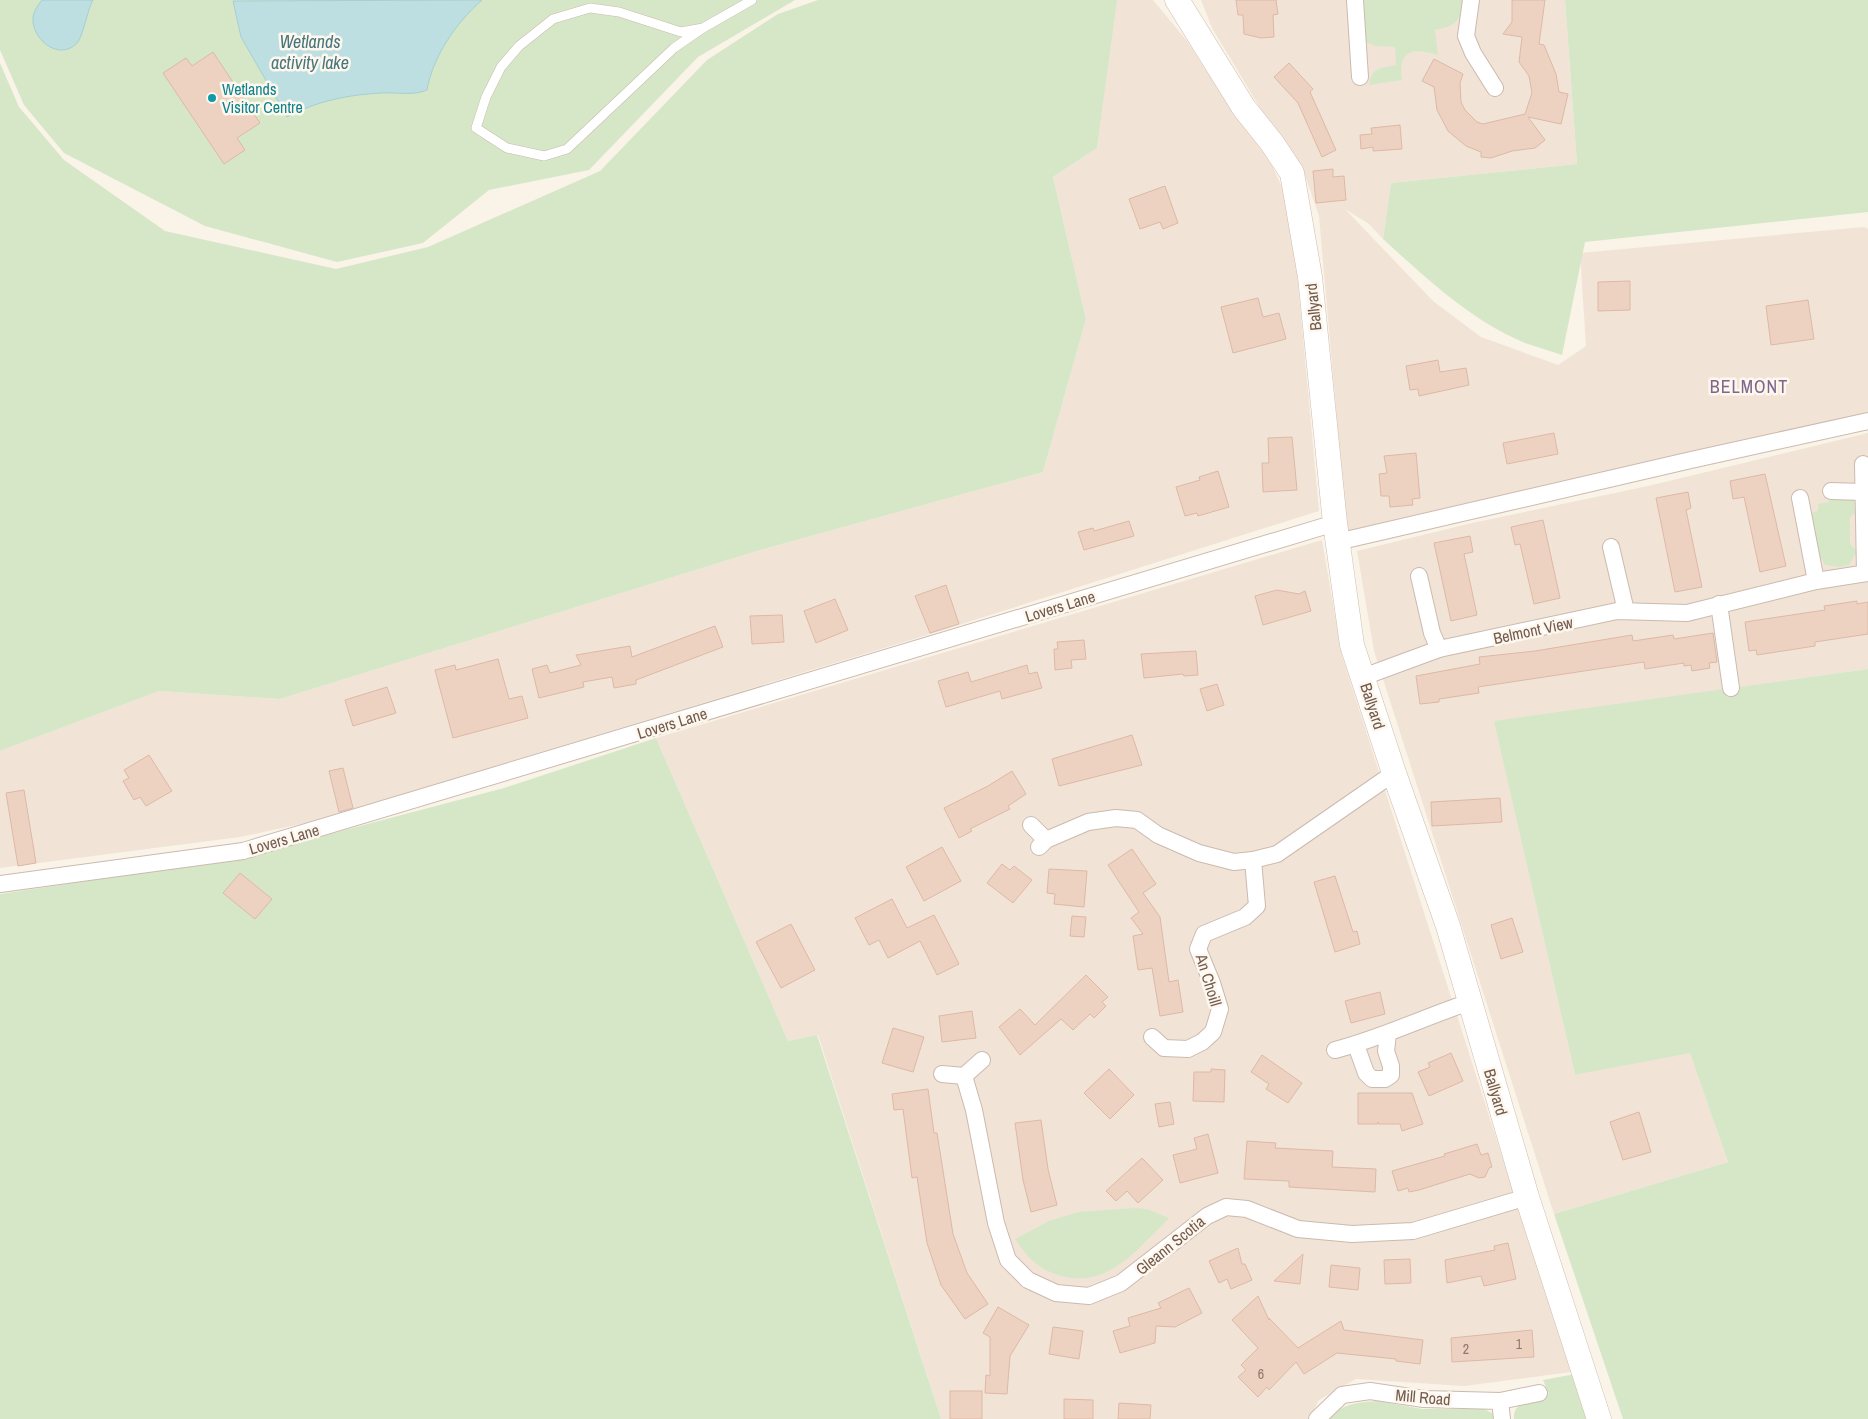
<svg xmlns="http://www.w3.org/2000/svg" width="1868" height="1419" font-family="'Archivo Narrow',sans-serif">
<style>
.residential{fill:#f1e4d7}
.green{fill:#d6e7c8}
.water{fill:#bedfe2;stroke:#a6ced3}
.building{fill:#edd2c2;stroke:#deb8a4}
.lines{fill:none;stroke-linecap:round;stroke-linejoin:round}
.lane-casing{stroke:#cbbaaf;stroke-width:10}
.street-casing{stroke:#cbbaaf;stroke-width:18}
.secondary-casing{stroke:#d0bcb0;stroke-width:25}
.lane{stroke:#fff;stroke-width:9}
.street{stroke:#fff;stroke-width:16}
.secondary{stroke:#fff;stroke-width:24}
.culture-dot{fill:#0f9aa8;stroke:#fdf7ee;stroke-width:2}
.labels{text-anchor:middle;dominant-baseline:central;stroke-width:5;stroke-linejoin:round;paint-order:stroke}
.number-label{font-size:14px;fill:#91786b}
.culture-label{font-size:16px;fill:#0d838f;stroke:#fdf7ee;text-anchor:start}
.street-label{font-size:16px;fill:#725a4e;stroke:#fdf7ee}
.water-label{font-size:18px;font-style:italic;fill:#47767c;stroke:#fdf7ee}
.neighbourhood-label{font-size:18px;letter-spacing:1px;fill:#7f668e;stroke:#fdf7ee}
</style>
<rect width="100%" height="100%" fill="#faf3e8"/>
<g class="residential">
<polygon points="1116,0 1153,0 1187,41 1223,97 1272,165 1283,190 1297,273 1319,511 927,635 310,822 240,837 0,868 0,751 159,691 280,699 757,551 1043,472 1086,319 1053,177 1097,148"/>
<polygon points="1201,0 1565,0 1577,164 1391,183 1383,239 1369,224 1345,209 1433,301 1481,337 1558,365 1586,346 1580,253 1864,227 1868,229 1868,416 1347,534 1319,216 1304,172 1280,141 1212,28"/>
<polygon points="1868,433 1868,669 1495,722 1575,1075 1690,1052 1728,1162 1554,1214 1374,651 1357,551 1472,523 1648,486"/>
<polygon points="1322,540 1342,656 1571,1372 1464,1386 1356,1379 1319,1400 1309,1419 941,1419 818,1035 788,1041 656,738"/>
</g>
<g class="green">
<polygon points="0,0 795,0 698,57 589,170 489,190 423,243 337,262 205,226 64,153 24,105 0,50"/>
<polygon points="818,0 1117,0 1097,148 1053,177 1086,319 1043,472 757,551 280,699 159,691 0,751 0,63 19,107 64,160 165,231 336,269 428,247 600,171 707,60 778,14"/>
<path d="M1363,0H1462L1463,2C1460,22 1455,26 1435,30L1438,55C1413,47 1398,50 1402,80L1369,85C1371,67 1382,68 1396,65L1395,47L1375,46L1366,42Z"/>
<path d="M1565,0H1868V212L1585,242L1562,355C1550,351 1537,347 1525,343C1470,320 1426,278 1383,239L1391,183L1577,164Z"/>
<polygon points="1828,496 1848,497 1854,500 1855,513 1850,517 1850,544 1857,551 1849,565 1839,567 1825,565 1817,551 1811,513 1818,511 1818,504 1829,502"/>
<polygon points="1868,669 1868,1419 1623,1419 1554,1214 1728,1162 1690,1053 1575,1075 1494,721"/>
<polygon points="656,738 788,1041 817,1035 941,1419 0,1419 0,894 239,858 504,788"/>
<path d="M1134,1208L1147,1209L1169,1218C1138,1249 1106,1291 1058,1275C1038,1269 1026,1256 1015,1239L1049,1221L1078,1212Z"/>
<path d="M1575,1374L1589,1419H1514C1512,1401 1534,1399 1549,1394L1543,1380Z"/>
<path d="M1378,1401L1422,1409H1484L1492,1413L1495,1419H1327C1342,1404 1357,1402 1378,1401Z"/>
</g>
<g class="water">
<path d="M42,0H93C87,11 83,37 77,43C59,62 31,39 33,17C34,11 38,5 42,0Z"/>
<path d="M482,0C456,23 433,56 427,90C413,96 396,92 381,93C347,95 317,101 287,117L241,37L233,1Z"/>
</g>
<g class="building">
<polygon points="1236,0 1276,0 1278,14 1273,15 1274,37 1261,38 1244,34 1243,15 1238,15"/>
<polygon points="1512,0 1545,0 1539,44 1544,45 1556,74 1559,92 1568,94 1561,124 1528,117 1545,140 1535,148 1512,151 1491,158 1481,157 1481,152 1466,146 1448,131 1437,110 1434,87 1422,81 1434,59 1463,74 1460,83 1461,102 1465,110 1477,122 1483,124 1525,114 1532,93 1529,76 1519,62 1522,37 1503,34 1512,22"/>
<polygon points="213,52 260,123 237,138 245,150 224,164 163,73 186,58 192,66"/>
<polygon points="1289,63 1313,89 1310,92 1336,150 1322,157 1298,103 1274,77"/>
<polygon points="1400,125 1402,149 1373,151 1373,147 1361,149 1360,135 1372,134 1371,128"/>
<polygon points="1333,169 1333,177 1344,176 1346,200 1316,203 1313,171"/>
<polygon points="1165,186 1178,223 1163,229 1160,222 1140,229 1129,199"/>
<polygon points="1630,281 1630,310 1598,311 1598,282"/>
<polygon points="1258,298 1263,317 1279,313 1286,339 1233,353 1221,307"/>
<polygon points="1808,300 1814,339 1771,345 1766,306"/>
<polygon points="1438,360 1440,372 1466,368 1469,385 1419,396 1418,389 1410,390 1406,366"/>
<polygon points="1554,433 1558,454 1507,464 1503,443"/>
<polygon points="1292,437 1297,490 1263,492 1262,463 1269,463 1268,438"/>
<polygon points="1416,453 1420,498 1412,499 1413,505 1390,507 1389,496 1381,496 1379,474 1387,473 1384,456"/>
<polygon points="1218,471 1229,507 1198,516 1197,513 1185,516 1176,487 1200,480 1199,477"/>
<polygon points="1765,474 1786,566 1760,572 1744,497 1733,499 1730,481"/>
<polygon points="1688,492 1691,508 1686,510 1702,587 1675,592 1656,498"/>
<polygon points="1543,520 1560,598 1534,604 1520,544 1515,545 1511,527"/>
<polygon points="1129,521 1134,536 1084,550 1078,532 1093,528 1094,531"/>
<polygon points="1470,536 1473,552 1464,554 1477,615 1451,621 1434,543"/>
<polygon points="946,585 959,624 930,633 915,596"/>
<polygon points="1277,590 1299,594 1305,591 1311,611 1263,625 1255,596"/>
<polygon points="835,599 848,630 816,643 804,611"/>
<polygon points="1857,601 1857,604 1868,602 1868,634 1815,642 1815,646 1757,655 1756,650 1749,651 1745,622 1825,610 1824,606"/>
<polygon points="782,615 784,642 752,644 750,616"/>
<polygon points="715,626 723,647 636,680 636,684 614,688 612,677 583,682 584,687 539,698 532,669 547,665 550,673 581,665 576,655 630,646 632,657"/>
<polygon points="1713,633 1717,662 1709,663 1710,668 1692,671 1691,665 1684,666 1684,663 1645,669 1644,662 1478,687 1479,693 1439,699 1439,702 1420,704 1416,676 1480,664 1479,657 1535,651 1632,635 1633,641 1673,635 1674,639"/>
<polygon points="1084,640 1086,659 1071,660 1072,668 1055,670 1054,649 1058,649 1057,642"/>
<polygon points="1196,651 1198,675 1184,676 1183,674 1144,678 1141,654"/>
<polygon points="498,659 509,699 522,696 528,718 453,738 435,670 455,665 456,670"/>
<polygon points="1027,665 1029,674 1037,672 1042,688 1002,699 1000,691 946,707 938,681 968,672 971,682"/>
<polygon points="1217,684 1224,705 1207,711 1200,689"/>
<polygon points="387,687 396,713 353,726 345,700"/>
<polygon points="1132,735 1142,765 1059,786 1052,759"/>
<polygon points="149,755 172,791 146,806 140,797 134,800 123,781 129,778 124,770"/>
<polygon points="343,768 353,808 339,812 329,771"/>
<polygon points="1012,771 1026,794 1008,806 1010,809 970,829 972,831 959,838 944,808 988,786"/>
<polygon points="24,790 36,863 18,866 6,793"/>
<polygon points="1500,798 1502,822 1432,826 1431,802"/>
<polygon points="942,847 961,881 924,901 906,867"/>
<polygon points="1132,849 1156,884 1143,893 1160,917 1169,982 1178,980 1183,1012 1160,1016 1152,968 1138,970 1133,936 1143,934 1131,918 1139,912 1108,865"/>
<polygon points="1002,864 1010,870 1014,866 1032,880 1013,903 987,883"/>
<polygon points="1049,869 1087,871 1084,907 1054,904 1055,894 1047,893"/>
<polygon points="240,873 272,899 255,919 223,893"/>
<polygon points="1335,876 1353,932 1357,931 1360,944 1335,952 1314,882"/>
<polygon points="892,899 907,928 934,915 959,964 937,975 920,941 888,958 879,940 869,945 855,918"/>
<polygon points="1072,916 1086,917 1084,937 1070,936"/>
<polygon points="1512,918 1523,952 1501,959 1491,925"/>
<polygon points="791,924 815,970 781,988 756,942"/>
<polygon points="1086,975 1108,997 1102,1002 1106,1006 1094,1018 1090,1014 1073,1030 1061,1019 1020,1055 999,1027 1020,1009 1035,1025"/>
<polygon points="1380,992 1385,1014 1351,1023 1345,1001"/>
<polygon points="972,1011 976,1038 942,1042 939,1016"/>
<polygon points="893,1028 924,1037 913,1072 882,1063"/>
<polygon points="1451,1053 1463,1081 1429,1096 1418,1072 1430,1067 1428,1063"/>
<polygon points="1262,1055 1302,1083 1288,1103 1266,1089 1269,1084 1251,1072"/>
<polygon points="1109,1069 1134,1095 1110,1119 1084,1093"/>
<polygon points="1211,1069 1225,1070 1224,1102 1193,1101 1194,1072 1211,1072"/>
<polygon points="928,1089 934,1133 937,1133 953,1234 967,1273 988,1304 965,1319 941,1285 927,1243 917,1177 912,1178 903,1109 894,1110 892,1094"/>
<polygon points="1358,1093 1412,1093 1423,1124 1402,1131 1400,1124 1379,1124 1378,1122 1378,1124 1358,1124"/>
<polygon points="1170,1102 1174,1124 1159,1127 1155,1104"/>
<polygon points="1639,1112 1651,1152 1623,1160 1610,1122"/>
<polygon points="1041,1120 1048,1169 1057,1205 1031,1212 1023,1180 1015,1123"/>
<polygon points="1208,1134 1218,1173 1180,1183 1173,1155 1197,1149 1194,1138"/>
<polygon points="1247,1141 1276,1143 1275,1148 1333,1151 1332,1167 1376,1169 1375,1192 1289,1187 1289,1181 1244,1179"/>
<polygon points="1477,1144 1481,1155 1488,1153 1492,1167 1489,1168 1485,1177 1479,1178 1470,1174 1419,1190 1409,1192 1408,1188 1398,1191 1392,1171 1445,1156 1444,1154"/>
<polygon points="1142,1158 1163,1180 1138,1203 1127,1191 1116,1201 1106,1191"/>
<polygon points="1508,1243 1516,1279 1484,1286 1481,1276 1447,1283 1445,1260 1495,1250 1494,1246"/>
<polygon points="1238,1248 1242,1264 1245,1264 1252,1280 1231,1289 1227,1279 1219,1283 1209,1261"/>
<polygon points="1303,1254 1300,1284 1274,1281"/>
<polygon points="1410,1259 1411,1283 1385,1284 1384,1260"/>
<polygon points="1331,1265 1360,1268 1358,1290 1329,1287"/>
<polygon points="1189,1288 1202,1313 1175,1327 1156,1326 1155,1343 1120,1353 1113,1331 1130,1326 1128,1318 1161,1308 1158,1303"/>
<polygon points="1258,1296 1269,1320 1269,1318 1298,1348 1341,1321 1344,1330 1423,1340 1420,1364 1396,1361 1396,1359 1337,1353 1304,1374 1296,1362 1269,1390 1267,1387 1258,1397 1238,1377 1246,1370 1241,1365 1258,1348 1232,1320"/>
<polygon points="998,1307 1029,1325 1010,1356 1007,1394 985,1393 986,1375 990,1376 990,1337 983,1333"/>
<polygon points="1053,1327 1083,1331 1079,1359 1049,1354"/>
<polygon points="1532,1330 1534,1357 1452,1362 1451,1338"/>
<rect x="950" y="1391" width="32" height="28"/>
<polygon points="1064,1399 1093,1400 1093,1419 1064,1419"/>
<polygon points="1119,1403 1151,1405 1150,1419 1118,1419"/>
</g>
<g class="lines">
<g class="lane-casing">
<polyline id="lane" points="703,28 681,32 619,12 590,8 553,19 519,46 501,67 486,97 476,128 507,148 544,156 567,149 674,48 703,28 752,0"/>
</g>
<g class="street-casing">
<g id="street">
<polyline points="1355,0 1360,77"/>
<polyline points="1471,0 1466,36 1473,53 1495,88"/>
<polyline points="1863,464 1865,573"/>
<polyline points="1831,491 1863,492"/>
<polyline points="1800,498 1816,581"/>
<polyline points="1337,542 1691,460 1868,421"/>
<polyline points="1611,547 1626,611"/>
<polyline points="1419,576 1432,633 1439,649"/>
<polyline points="1719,604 1731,688"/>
<polyline points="1363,677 1439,649 1617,611 1687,613 1816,581 1868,573"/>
<polyline points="1031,825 1046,840"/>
<polyline points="1039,847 1046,840 1088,822 1116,818 1137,820 1158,835 1199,853 1234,862 1253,860 1277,854 1394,773"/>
<polyline points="0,884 243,851 1335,523"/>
<polyline points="1152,1037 1164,1048 1188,1049 1202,1042 1213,1032 1220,1009 1212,983 1198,949 1204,934 1245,917 1257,906 1253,860"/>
<polyline points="1356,1045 1366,1073 1372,1079 1385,1079 1391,1075 1391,1066 1386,1051 1388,1034"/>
<path d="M1335,1050C1382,1038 1424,1017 1470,1002"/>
<polyline points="942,1074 964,1076 982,1060"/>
<polyline points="964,1076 974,1110 996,1223 1008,1260 1028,1280 1056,1293 1089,1296 1121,1283 1207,1216 1226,1207 1247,1209 1298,1229 1352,1234 1413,1231 1527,1197"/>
<polyline points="1500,1401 1502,1419"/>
<polyline points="1317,1419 1342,1395 1370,1391 1424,1399 1500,1401 1539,1393"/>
</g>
</g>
<g class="secondary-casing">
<polyline id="secondary" points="1177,0 1244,108 1272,143 1292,173 1310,277 1335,523 1352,645 1394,773 1448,926 1527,1197 1599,1419"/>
</g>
<use href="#lane" class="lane"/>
<use href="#street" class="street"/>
<use href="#secondary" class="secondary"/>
</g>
<circle class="culture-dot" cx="212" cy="98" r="5"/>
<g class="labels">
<g class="number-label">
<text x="1519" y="1344">1</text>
<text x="1466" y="1349">2</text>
<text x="1261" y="1374">6</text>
</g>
<g class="culture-label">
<text x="222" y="89">Wetlands<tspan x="222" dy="18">Visitor Centre</tspan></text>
</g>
<g class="street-label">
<text transform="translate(1313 307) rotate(-96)">Ballyard</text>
<text transform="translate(1060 606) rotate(-17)">Lovers Lane</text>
<text transform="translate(1533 630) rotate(-12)">Belmont View</text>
<text transform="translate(1373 706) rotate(72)">Ballyard</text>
<text transform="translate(672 723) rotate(-17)">Lovers Lane</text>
<text transform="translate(284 839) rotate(-16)">Lovers Lane</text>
<text transform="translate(1209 980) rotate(73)">An Choill</text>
<text transform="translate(1496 1092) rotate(74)">Ballyard</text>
<text transform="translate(1170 1245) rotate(-39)">Gleann Scotia</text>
<text transform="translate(1423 1397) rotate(5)">Mill Road</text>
</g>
<g class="water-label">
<text x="310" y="41">Wetlands<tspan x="310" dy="21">activity lake</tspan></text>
</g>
<g class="neighbourhood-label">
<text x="1749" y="386">BELMONT</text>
</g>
</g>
</svg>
